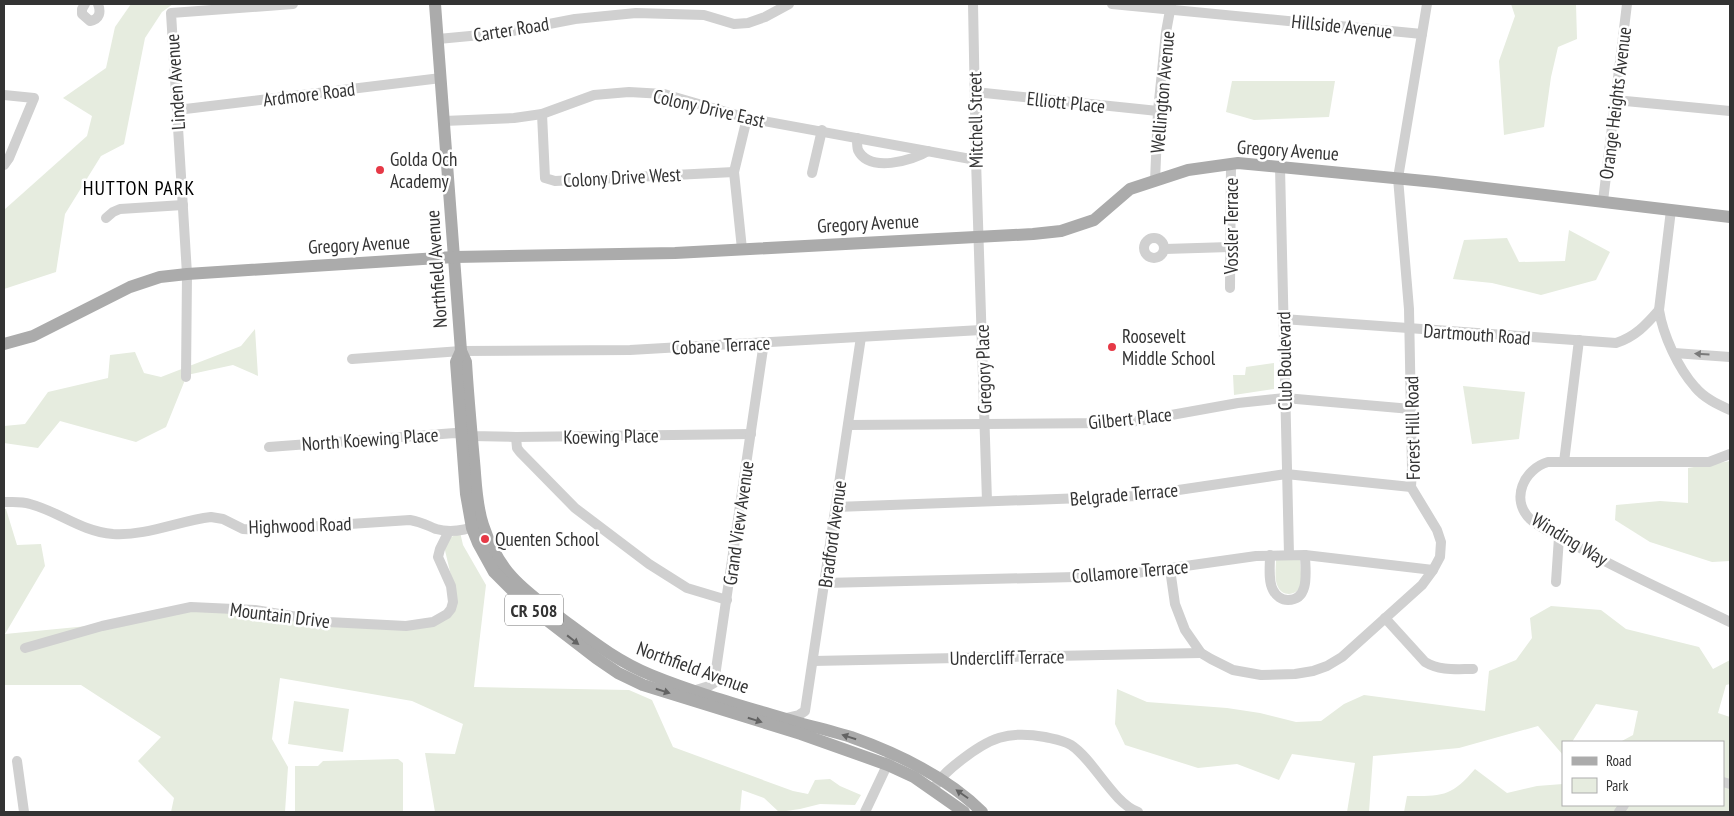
<svg xmlns="http://www.w3.org/2000/svg" width="1734" height="816" font-family="'PT Sans Narrow',sans-serif">
<style>
.green{fill:#e6ecdf}
.lines{fill:none;stroke-linecap:round;stroke-linejoin:round}
.minor{stroke:#d0d0d0;stroke-width:10}
.major{stroke:#ababab;stroke-width:12}
.oneway{fill:#7a7a7a}
.oneway2{fill:#636363}
.poi-dot{fill:#e63946;stroke:#fff;stroke-width:2}
.labels{text-anchor:middle;dominant-baseline:central;stroke-width:5;stroke-linejoin:round;paint-order:stroke}
.shield{fill:#fff;stroke:#707070;stroke-width:1}
.shield-label{font-size:18px;font-weight:bold;fill:#333}
.street-label{font-size:19px;fill:#333;stroke:#fff}
.poi-label{font-size:19px;fill:#333;stroke:#fff;text-anchor:start}
.neighbourhood-label{font-size:20px;letter-spacing:1px;fill:#000;stroke:#fff}
</style>
<rect width="100%" height="100%" fill="#fff"/>
<g class="green">
<polygon points="131,4 173,4 162,12 145,38 124,144 101,156 65,214 56,272 4,289 4,210 87,136 92,116 63,98 106,68 115,27"/>
<polygon points="1511,4 1576,4 1577,39 1558,47 1551,77 1544,127 1504,135 1499,61 1515,16"/>
<polygon points="1232,81 1335,81 1329,117 1254,120 1226,112"/>
<polygon points="1569,230 1610,252 1596,280 1541,295 1492,283 1453,279 1464,240 1507,238 1519,262 1565,261"/>
<polygon points="255,329 258,376 233,365 187,375 166,427 136,442 60,421 38,448 4,443 4,426 25,424 48,392 108,378 110,355 135,352 144,373 161,377 241,346"/>
<polygon points="1274,363 1274,389 1234,395 1233,375 1245,375 1246,367"/>
<polygon points="1463,386 1525,392 1519,439 1472,444"/>
<polygon points="1730,461 1730,561 1712,562 1650,542 1615,520 1616,505 1660,501 1688,503 1688,468"/>
<polygon points="4,509 6,509 17,545 41,544 45,566 5,634 98,625 191,606 432,627 447,618 457,601 443,542 460,532 463,545 486,585 474,687 629,690 652,700 673,747 793,791 808,794 815,780 830,779 840,786 861,795 855,805 820,804 800,809 779,812 764,798 742,790 740,812 435,812 425,753 455,754 463,724 412,701 280,678 272,739 288,767 285,812 171,812 174,798 138,761 161,737 81,685 5,685 4,664"/>
<path d="M1276,560H1300C1300,567 1302,576 1301,584C1299,595 1283,598 1278,587C1274,580 1276,568 1276,560Z"/>
<path d="M1551,606L1601,610L1626,629L1699,647L1713,669L1730,660V684L1726,685L1718,713L1730,717V812H1404L1407,796C1443,796 1451,797 1475,769L1507,793L1537,786L1563,784V805H1723V742H1620L1633,735L1638,711L1596,704L1572,742H1563V755L1538,726L1459,748L1373,756L1369,812H1347L1355,763L1292,754L1279,780L1237,764L1198,768L1125,745L1115,724L1117,689L1147,702L1227,708L1260,713L1296,722L1321,721L1344,704L1364,695L1485,711L1489,671L1516,660L1532,638L1530,618Z"/>
<polygon points="294,701 349,709 343,752 288,744"/>
<polygon points="398,759 403,763 403,812 295,812 295,766 318,766 323,761"/>
</g>
<g class="lines">
<g class="minor">
<path d="M85,4L82,9V14L90,21C100,19 101,12 98,4"/>
<polyline points="973,4 976,160 987,501"/>
<polyline points="1112,4 1422,34"/>
<polyline points="438,39 502,33 575,19 636,13 704,15 734,24 748,23 765,17 789,4"/>
<polyline points="975,92 1158,111"/>
<polyline points="4,95 34,98 9,158 4,165"/>
<polyline points="1615,100 1730,111"/>
<polyline points="177,110 441,78"/>
<polyline points="542,114 545,178 555,181 734,172"/>
<polyline points="444,121 514,118 542,114 594,95 629,92 664,94 747,118 976,160"/>
<path d="M857,138C857,142 857,147 858,150C869,173 912,161 928,151"/>
<polyline points="1280,167 1289,555"/>
<polyline points="812,173 822,130"/>
<polyline points="1155,181 1158,111 1166,32 1171,5"/>
<polyline points="1603,201 1627,4"/>
<path d="M1671,210L1659,310C1663,335 1678,368 1695,387C1704,398 1717,404 1730,410"/>
<polyline points="106,218 113,212 120,209 183,205"/>
<circle cx="1154" cy="248" r="10"/>
<polyline points="742,249 734,172 747,118"/>
<polyline points="1165,249 1230,247"/>
<polyline points="1230,288 1231,164"/>
<path d="M1283,319L1616,343C1635,337 1646,325 1659,310"/>
<polyline points="1674,353 1730,357"/>
<polyline points="352,359 461,351 630,350 981,330"/>
<polyline points="186,377 187,274 171,13 293,4"/>
<polyline points="848,425 1108,423 1138,421 1238,403 1285,398 1411,409"/>
<polyline points="516,437 517,448 520,452 575,508 649,564 687,588 727,600"/>
<polyline points="269,447 455,433 472,436 516,437 751,434"/>
<path d="M1730,454L1709,462H1548C1524,469 1510,499 1530,519C1539,528 1555,534 1566,540C1619,571 1675,595 1730,622"/>
<polyline points="1564,462 1579,340"/>
<path d="M4,502C13,502 21,501 30,504C60,512 80,531 113,534C147,536 178,521 211,517L223,519L243,529L259,530L410,520C422,522 426,525 436,529C450,533 466,530 479,525"/>
<polyline points="836,507 1138,496 1286,474 1411,487"/>
<path d="M1270,555C1270,566 1268,581 1273,590C1276,596 1282,600 1288,600C1311,600 1305,569 1305,555"/>
<polyline points="1170,569 1175,604 1185,630 1201,653 1211,659 1233,670 1261,675 1295,674 1313,671 1327,666 1342,657 1422,585 1433,570 1440,557 1441,542 1437,530 1411,487 1412,468 1409,309 1398,178 1427,4"/>
<polyline points="1556,582 1559,537"/>
<polyline points="824,583 1115,576 1256,556 1305,555 1433,570"/>
<path d="M1385,618L1425,662C1440,671 1456,669 1473,669"/>
<polyline points="25,648 102,626 191,607 255,610 328,622 406,626 433,622 447,614 451,609 453,602 451,586 438,557 440,549 449,531"/>
<polyline points="813,661 1201,653"/>
<polyline points="696,690 709,686 714,683 764,342"/>
<polyline points="786,718 799,715 805,711 861,337"/>
<polyline points="17,761 24,812"/>
<polyline points="1723,782 1730,784"/>
<path d="M936,785C942,775 951,768 960,761C989,738 1008,730 1045,737C1054,739 1063,740 1071,745C1094,760 1113,803 1138,812"/>
<polyline points="865,812 890,759"/>
<polyline points="1619,812 1624,805"/>
</g>
<g class="major">
<path d="M435,4L461,351L466,362C468,395 471,428 474,461C476,482 476,504 483,525C498,571 521,588 558,616C588,638 616,661 651,675C700,695 753,709 803,724C819,728 835,732 851,737C896,753 948,778 982,812"/>
<polyline points="4,344 33,336 130,287 160,277 187,274 454,257 675,253 1033,234 1061,231 1094,220 1130,189 1188,170 1238,163 1435,182 1730,217"/>
<polyline points="461,351 456,362 466,494 472,528 478,543 494,572 526,604 596,658 618,673 643,685 801,734 888,765 914,777 964,812"/>
</g>
</g>
<defs><path id="oneway-solid" d="M-6-.8H1V-3.2L6.5 0L1 3.2V.8H-6Z" transform="scale(1.25)"/></defs>
<use class="oneway" href="#oneway-solid" transform="translate(1702 354) rotate(-176)"/>
<g class="oneway2">
<use href="#oneway-solid" transform="translate(573 640) rotate(38)"/>
<use href="#oneway-solid" transform="translate(663 691) rotate(17)"/>
<use href="#oneway-solid" transform="translate(755 720) rotate(17)"/>
<use href="#oneway-solid" transform="translate(849 737) rotate(-162)"/>
<use href="#oneway-solid" transform="translate(962 794) rotate(-145)"/>
</g>
<g class="poi-dot">
<circle cx="380" cy="170" r="5"/>
<circle cx="1112" cy="347" r="5"/>
<circle cx="485" cy="539" r="5"/>
</g>
<g class="labels">
<rect class="shield" x="505" y="594.5" width="58" height="31" rx="4"/>
<g class="shield-label">
<text x="534" y="610">CR 508</text>
</g>
<g class="street-label">
<text transform="translate(1342 26) rotate(6)">Hillside Avenue</text>
<text transform="translate(511 29) rotate(-9)">Carter Road</text>
<text transform="translate(175 82) rotate(-94)">Linden Avenue</text>
<text transform="translate(1162 92) rotate(-85)">Wellington Avenue</text>
<text transform="translate(309 94) rotate(-7)">Ardmore Road</text>
<text transform="translate(1066 102) rotate(6)">Elliott Place</text>
<text transform="translate(1615 103) rotate(-83)">Orange Heights Avenue</text>
<text transform="translate(709 108) rotate(13)">Colony Drive East</text>
<text transform="translate(975 120) rotate(-91)">Mitchell Street</text>
<text transform="translate(1288 150) rotate(4)">Gregory Avenue</text>
<text transform="translate(622 177) rotate(-3)">Colony Drive West</text>
<text transform="translate(868 223) rotate(-3)">Gregory Avenue</text>
<text transform="translate(1231 226) rotate(-90)">Vossler Terrace</text>
<text transform="translate(359 244) rotate(-3)">Gregory Avenue</text>
<text transform="translate(436 269) rotate(-94)">Northfield Avenue</text>
<text transform="translate(1477 334) rotate(4)">Dartmouth Road</text>
<text transform="translate(721 345) rotate(-3)">Cobane Terrace</text>
<text transform="translate(1284 361) rotate(-91)">Club Boulevard</text>
<text transform="translate(983 369) rotate(-92)">Gregory Place</text>
<text transform="translate(1130 418) rotate(-6)">Gilbert Place</text>
<text transform="translate(1412 428) rotate(-91)">Forest Hill Road</text>
<text transform="translate(611 436) rotate(-1)">Koewing Place</text>
<text transform="translate(370 439) rotate(-4)">North Koewing Place</text>
<text transform="translate(1124 494) rotate(-5)">Belgrade Terrace</text>
<text transform="translate(738 523) rotate(-82)">Grand View Avenue</text>
<text transform="translate(300 525) rotate(-2)">Highwood Road</text>
<text transform="translate(832 534) rotate(-82)">Bradford Avenue</text>
<text transform="translate(1570 539) rotate(31)">Winding Way</text>
<text transform="translate(1130 571) rotate(-5)">Collamore Terrace</text>
<text transform="translate(280 615) rotate(7)">Mountain Drive</text>
<text transform="translate(1007 657) rotate(-1)">Undercliff Terrace</text>
<text transform="translate(693 667) rotate(20)">Northfield Avenue</text>
</g>
<g class="poi-label">
<text x="390" y="159">Golda Och<tspan x="390" dy="22">Academy</tspan></text>
<text x="1122" y="336">Roosevelt<tspan x="1122" dy="22">Middle School</tspan></text>
<text x="495" y="539">Quenten School</text>
</g>
<g class="neighbourhood-label">
<text x="139" y="188">HUTTON PARK</text>
</g>
</g>
<rect width="1734" height="816" fill="none" stroke="#333333" stroke-width="10"/>
<rect x="1562" y="741" width="162" height="65" fill="#ffffff" stroke="#adadad"/>
<rect x="1572" y="757" width="25" height="8" fill="#ababab" stroke="#adadad"/>
<text x="1606" y="766" font-size="15" fill="#333333">Road</text>
<rect x="1572" y="778" width="25" height="15" fill="#e6ecdf" stroke="#adadad"/>
<text x="1606" y="791" font-size="15" fill="#333333">Park</text>
</svg>
